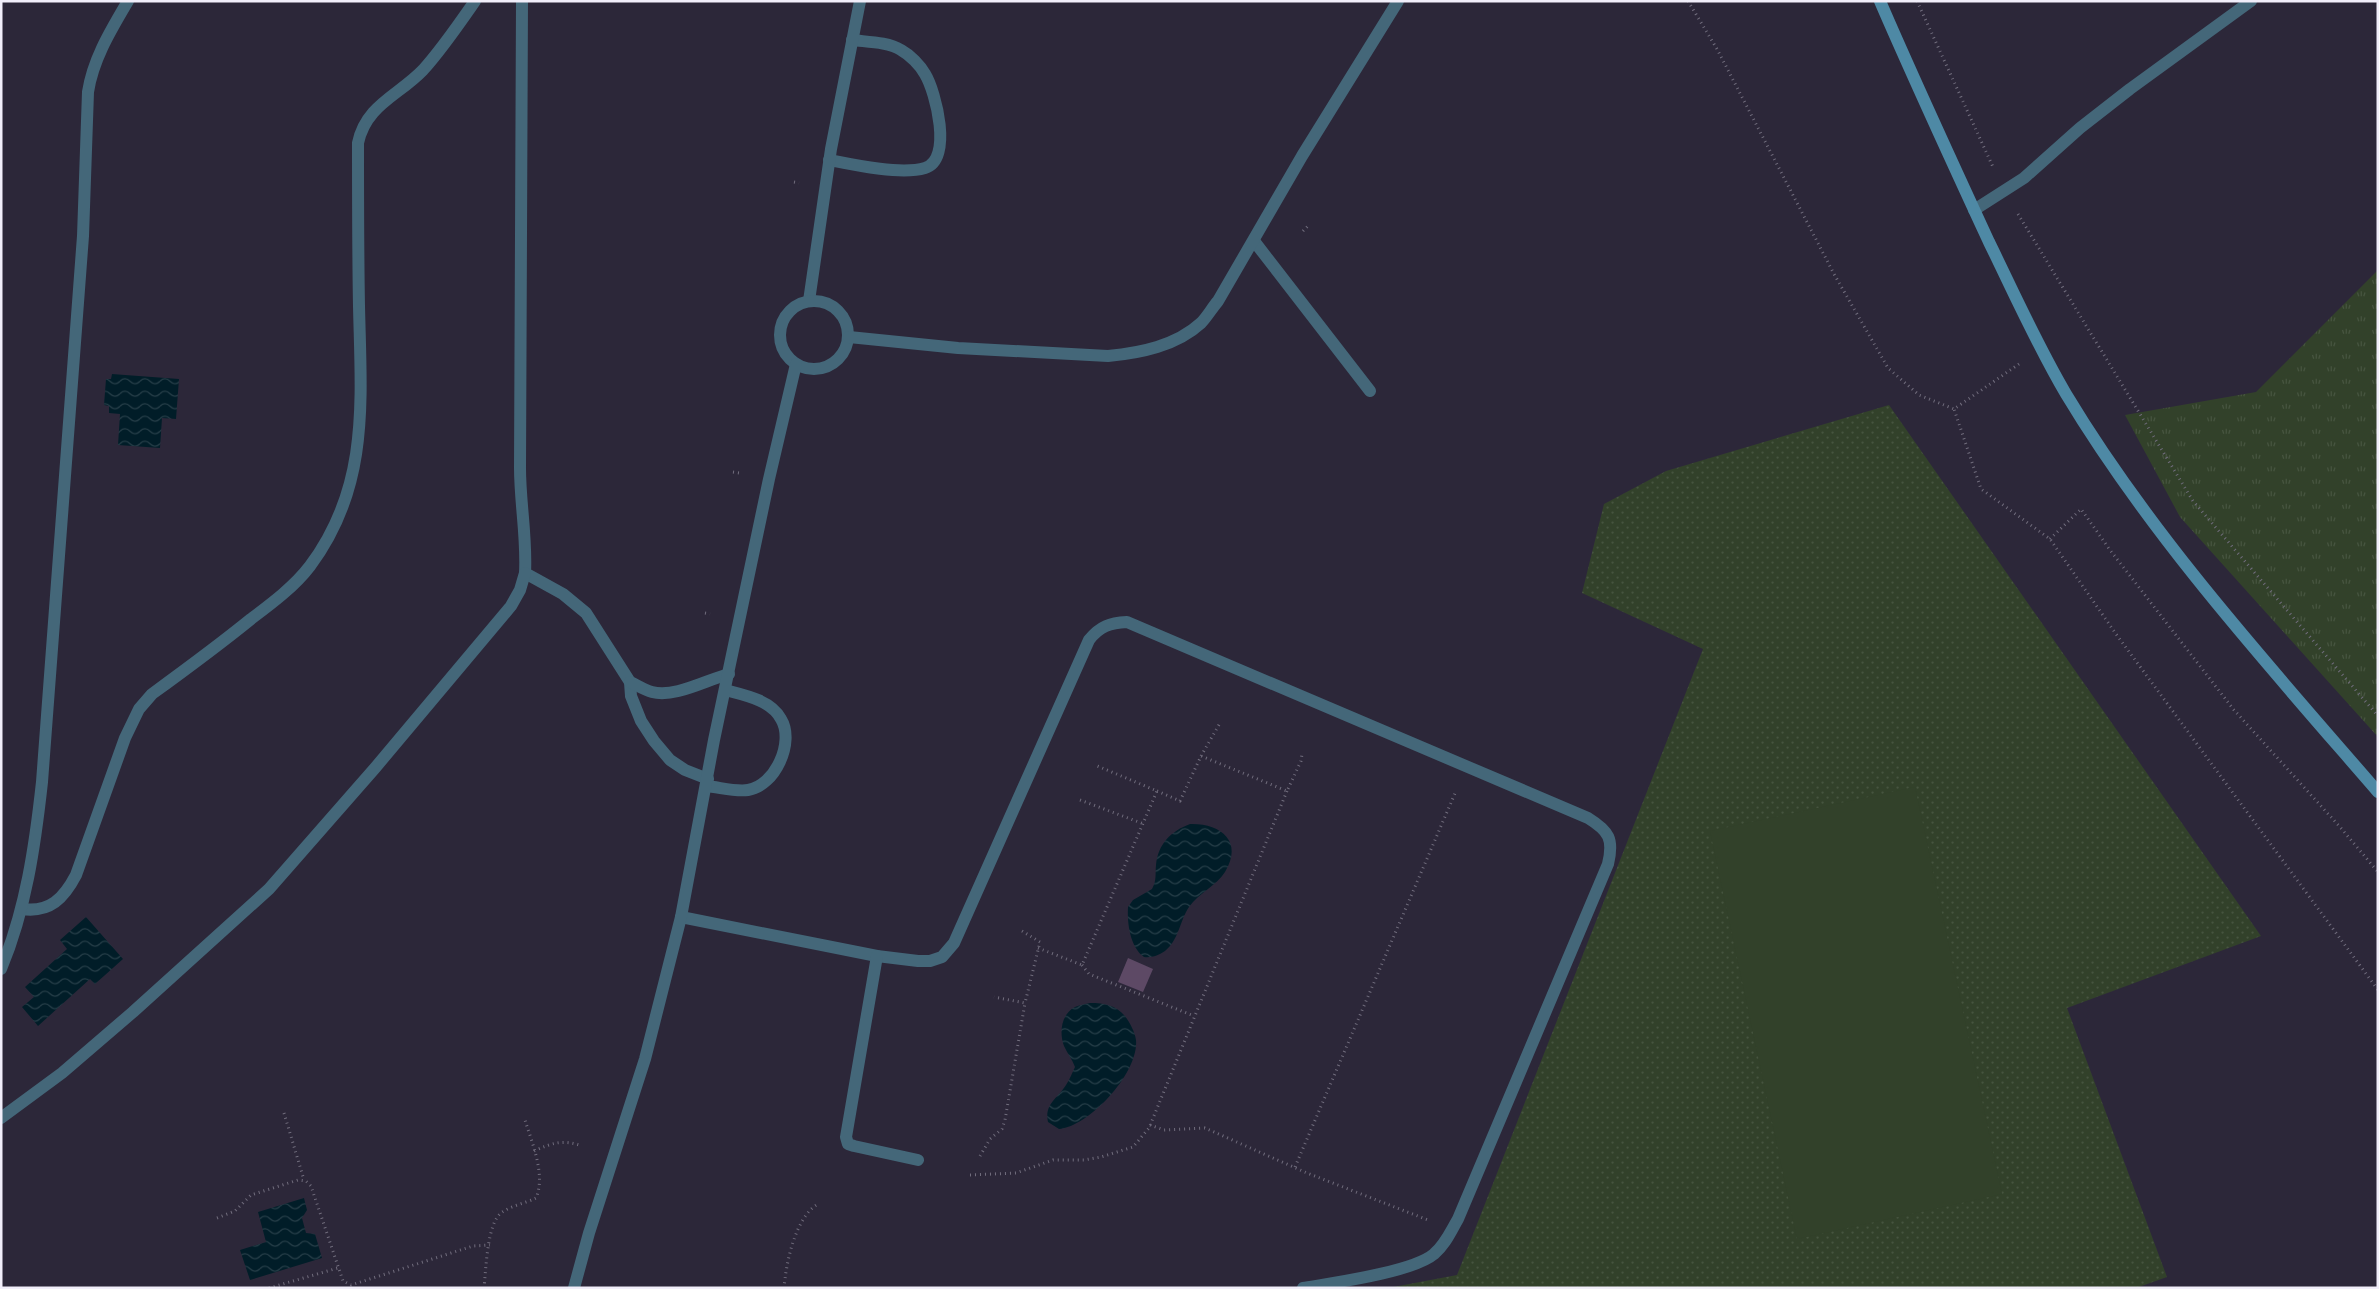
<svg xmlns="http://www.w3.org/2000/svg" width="2379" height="1289" font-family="Commissioner,sans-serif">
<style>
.grass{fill:url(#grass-tufts)}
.park{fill:url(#park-dots)}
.pitch{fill:#32412a}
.water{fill:url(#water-waves)}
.building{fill:#5d4965}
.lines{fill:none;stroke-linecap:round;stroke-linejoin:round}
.path{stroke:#716d7d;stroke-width:3;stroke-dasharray:1 4;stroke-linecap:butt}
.minor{stroke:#446779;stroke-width:12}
.secondary{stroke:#4e89a5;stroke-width:12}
</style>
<defs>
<pattern id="grass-tufts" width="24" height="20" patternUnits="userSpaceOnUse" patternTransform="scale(1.25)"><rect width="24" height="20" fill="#32412a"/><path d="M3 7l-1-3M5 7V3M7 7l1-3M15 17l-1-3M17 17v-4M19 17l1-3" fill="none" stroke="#46543f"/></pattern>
<pattern id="park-dots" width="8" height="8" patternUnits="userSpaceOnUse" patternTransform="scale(1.25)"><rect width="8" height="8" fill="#32412a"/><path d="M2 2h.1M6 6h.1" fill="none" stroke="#46543f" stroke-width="1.8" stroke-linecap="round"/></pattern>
<pattern id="water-waves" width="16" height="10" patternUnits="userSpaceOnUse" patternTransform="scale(1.25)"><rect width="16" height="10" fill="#011d28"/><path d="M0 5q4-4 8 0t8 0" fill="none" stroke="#263e48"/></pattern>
</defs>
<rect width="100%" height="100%" fill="#2c2739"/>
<polygon class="grass" points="2378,270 2378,737 2180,517 2125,415 2256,392"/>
<polygon class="park" points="1889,405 2261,936 2067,1008 2167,1277 2136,1288 1388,1288 1457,1275 1703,649 1582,593 1604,504 1666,471"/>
<polygon class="pitch" points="1915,787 2002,1194 1797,1239 1710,831"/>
<g class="water">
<polygon points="112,374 179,379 176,419 162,418 160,448 118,445 120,414 109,413 109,406 104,405 106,379 111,379"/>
<path d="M1190,824C1220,823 1244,841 1225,872C1216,886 1199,893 1189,907C1180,920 1179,940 1165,951C1159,955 1152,958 1144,957C1130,947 1127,923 1128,907L1133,900L1152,889C1157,880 1155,874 1156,865C1158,844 1171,831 1190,824Z"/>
<polygon points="86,917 123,959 95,984 90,979 38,1026 22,1007 34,997 25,987 67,949 60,940"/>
<path d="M1090,1003C1105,1003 1115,1005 1125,1016C1130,1023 1135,1032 1136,1040C1139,1072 1090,1126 1059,1129L1048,1122C1044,1104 1058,1098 1066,1085C1070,1079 1072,1073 1075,1067C1072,1059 1067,1053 1064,1046C1059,1033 1061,1014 1075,1007C1079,1005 1085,1004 1090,1003Z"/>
<polygon points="304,1198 307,1210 302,1218 306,1233 315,1234 322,1258 250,1280 240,1250 266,1242 258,1212"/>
</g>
<polygon class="building" points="1128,958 1153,969 1143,992 1118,982"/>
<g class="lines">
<g class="path">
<polyline points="1688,1 1717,49 1834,274 1888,368 1919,395 1954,409"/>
<polyline points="1917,1 1993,167"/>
<polyline points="794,182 799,183"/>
<polyline points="2018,214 2193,501 2378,716"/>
<polyline points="1303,231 1308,226"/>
<polyline points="2019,364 1954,409 1981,489 2050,539 2116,634 2378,990"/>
<polyline points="733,472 739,473"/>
<polyline points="2050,539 2081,509 2110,550 2234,710 2340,827 2378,872"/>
<polyline points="705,613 710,614"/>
<polyline points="1201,756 1220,723"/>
<polyline points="1157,791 1180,801 1201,756 1287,791 1301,761 1302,754"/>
<polyline points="1080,800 1144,824"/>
<polyline points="1022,931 1040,942 1025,1003"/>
<polyline points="1038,948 1082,965 1157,791 1095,765"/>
<polyline points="1082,965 1089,974 1194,1016"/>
<polyline points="284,1113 304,1180"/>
<polyline points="1150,1125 1164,1130 1205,1128 1307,1173 1428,1220"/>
<path d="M534,1151C552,1143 563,1139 582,1146"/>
<polyline points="980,1156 990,1139 1002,1129 1005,1120 1025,1003 994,997"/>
<polyline points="1295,1167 1456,791"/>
<polyline points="970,1175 1016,1173 1053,1160 1084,1160 1101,1157 1133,1147 1149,1128 1287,791"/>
<polyline points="217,1218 235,1211 251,1195 298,1180 306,1181 311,1186 343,1281 351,1285 473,1246 490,1245"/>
<polyline points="269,1288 338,1268"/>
<path d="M484,1288C486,1270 487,1224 501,1213C510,1206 526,1203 536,1198C546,1175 532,1143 525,1120"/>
<path d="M784,1288C786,1264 795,1217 818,1204"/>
</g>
<g class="minor">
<path d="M522,1L520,468C520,503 527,538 525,573L563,594L586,613L630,682L631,696L641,721L654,741L670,760L685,770L708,779"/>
<path d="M829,160C854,165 901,175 925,168C953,160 936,92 925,74C920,65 910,55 901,50C888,42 868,42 852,40"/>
<polyline points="1974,210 2024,178 2080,128 2130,89 2251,1"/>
<polyline points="1254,241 1370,391"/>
<polyline points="809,301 831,149 860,1"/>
<circle cx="814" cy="335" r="34"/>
<path d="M849,337L958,348L1108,356C1140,353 1176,346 1201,323C1207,317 1212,308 1218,301L1302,156L1398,1"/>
<path d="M630,682C637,685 644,690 652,692C675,698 706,680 729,674"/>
<path d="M706,786C719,787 735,792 748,790C775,786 795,742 781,719C771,700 744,695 725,690"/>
<path d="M22,909C50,913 64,898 76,875L125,738L139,709L152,694C185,670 219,645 251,619C271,604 294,587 310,566C370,486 361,400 359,306C358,251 358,197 358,143C366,105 398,96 423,70C442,49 459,24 475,1"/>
<path d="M681,917L877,956L918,961H930L942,957L954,943L1089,640C1100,626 1110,623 1127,622L1588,818C1609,831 1614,839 1608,864L1458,1219C1451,1231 1445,1245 1434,1254C1413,1272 1332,1283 1303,1288"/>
<polyline points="877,956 846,1137 848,1144 854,1146 918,1160"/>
<path d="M1,969C26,909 35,846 42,782L83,236L88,92C93,59 111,30 128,1"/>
<polyline points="1,1118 62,1073 133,1012 269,889 375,768 511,606 520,590 525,573"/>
<polyline points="574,1288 589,1233 645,1059 681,917 714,740 769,479 796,364"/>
</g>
<path class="secondary" d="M1880,1C1915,82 1952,162 1989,242C2014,293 2037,345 2066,394C2152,537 2269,666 2378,792"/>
</g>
<rect width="2379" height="1289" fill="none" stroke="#f1eefa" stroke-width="5"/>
</svg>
